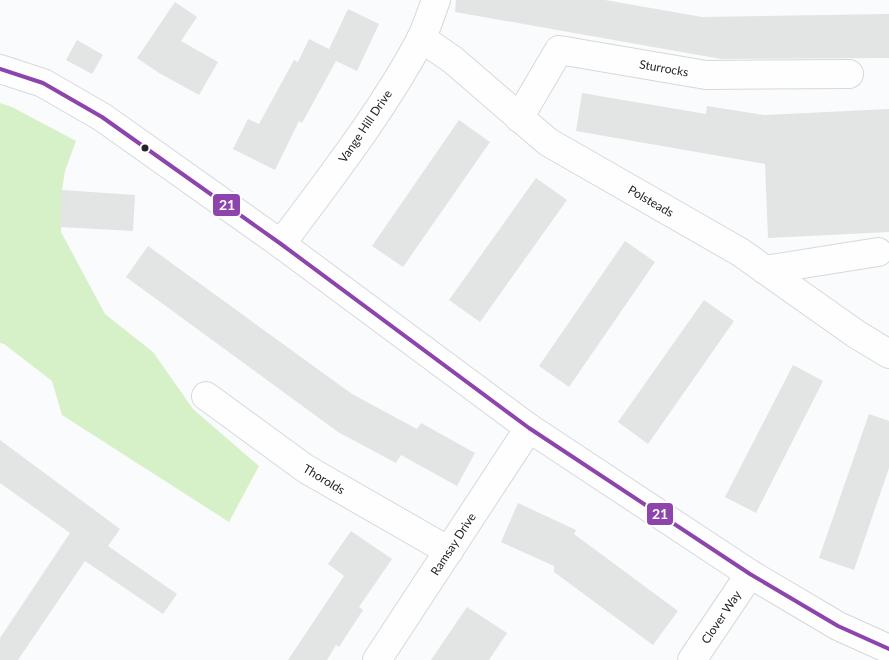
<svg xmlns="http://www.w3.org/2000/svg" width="889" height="660" font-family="Lato,sans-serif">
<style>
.green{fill:#d6f1c7}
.building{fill:#e3e4e4}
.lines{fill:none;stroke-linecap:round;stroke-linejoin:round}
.minor-casing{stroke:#d7d8d9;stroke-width:30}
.secondary-casing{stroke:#d7d8d9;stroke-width:30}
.minor{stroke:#fefeff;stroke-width:28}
.secondary{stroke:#fefeff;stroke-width:28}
.bus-1-casing{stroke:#fff;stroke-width:8}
.bus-1{stroke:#8e44ad;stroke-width:4}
.bus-dot{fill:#242425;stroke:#fff;stroke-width:2}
.labels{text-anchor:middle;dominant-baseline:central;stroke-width:4;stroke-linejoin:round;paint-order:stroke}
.street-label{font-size:12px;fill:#242425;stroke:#fff}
.line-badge{stroke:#fff;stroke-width:2}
.badge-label{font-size:14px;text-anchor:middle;font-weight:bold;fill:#fff}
</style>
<rect width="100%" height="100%" fill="#fafbfc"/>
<polygon class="green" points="0,103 12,107 76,141 65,171 62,190 61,232 105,314 153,352 193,409 259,466 229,522 62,415 52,381 4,344 0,343"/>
<g class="building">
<polygon points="456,0 605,0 702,17 889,14 889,58 721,59 455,12"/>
<polygon points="175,2 197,17 181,41 218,62 199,95 159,73 137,58"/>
<polygon points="348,9 379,24 357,71 336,61 302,123 299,121 275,170 233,149 248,119 259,124 294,60 298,62 309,39 329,49"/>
<polygon points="77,40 103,55 92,74 66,60"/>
<polygon points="582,93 706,114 707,106 764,115 889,109 889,232 768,238 765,164 576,131"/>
<polygon points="459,120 490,142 403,267 372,246"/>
<polygon points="536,178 567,200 480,322 449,300"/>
<polygon points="62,190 135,195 133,231 60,227"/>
<polygon points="625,241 655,262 569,387 539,366"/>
<polygon points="148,246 352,394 417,429 421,423 475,453 457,486 401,455 396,463 338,432 126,277"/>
<polygon points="704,300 734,321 648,444 618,422"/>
<polygon points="793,365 823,381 756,513 725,497"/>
<polygon points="869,414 889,421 889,468 854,570 819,558"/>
<polygon points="0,440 120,529 108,546 177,594 163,614 85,561 18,660 0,660 0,638 70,533 0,483"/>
<polygon points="518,503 576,530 574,534 678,611 653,645 554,572 554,566 501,542"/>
<polygon points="351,531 392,559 359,607 363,610 339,647 336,645 327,660 288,660 344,576 328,564"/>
<polygon points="467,607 507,633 489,660 431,660"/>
</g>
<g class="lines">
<g class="minor-casing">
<g id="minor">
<polyline points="421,38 453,60 548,142 740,252 856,334 889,354"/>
<polyline points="519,118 559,50 706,75 849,74"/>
<path d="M281,244C330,178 382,112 421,39C427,27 431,13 436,0"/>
<polyline points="765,270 878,252"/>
<polyline points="206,396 306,469 449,551"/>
<polyline points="377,660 529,428"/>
<polyline points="692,660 750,574"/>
</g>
</g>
<g class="secondary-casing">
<polyline id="secondary" points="0,69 43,83 102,117 281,244 529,428 750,574 838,626 889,649"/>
</g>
<use href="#minor" class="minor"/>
<use href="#secondary" class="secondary"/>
<g class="bus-1-casing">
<polyline id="bus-1" points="0,69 43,83 102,117 281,244 529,428 750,574 838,626 889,649"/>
</g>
<use href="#bus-1" class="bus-1"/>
</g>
<circle class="bus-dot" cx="145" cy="148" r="4.5"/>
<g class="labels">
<g class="street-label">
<text transform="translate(664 68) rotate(10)">Sturrocks</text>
<text transform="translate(365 126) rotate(-56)">Vange Hill Drive</text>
<text transform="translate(651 201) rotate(30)">Polsteads</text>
<text transform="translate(324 479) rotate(31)">Thorolds</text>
<text transform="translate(453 544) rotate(-57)">Ramsay Drive</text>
<text transform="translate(721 617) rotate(-56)">Clover Way</text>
</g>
</g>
<g class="line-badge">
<rect x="212" y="193" width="29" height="24" rx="5" fill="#8e44ad"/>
<rect x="646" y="502" width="28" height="24" rx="5" fill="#8e44ad"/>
</g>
<g class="badge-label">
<text x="227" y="210">21</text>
<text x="660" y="519">21</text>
</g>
</svg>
